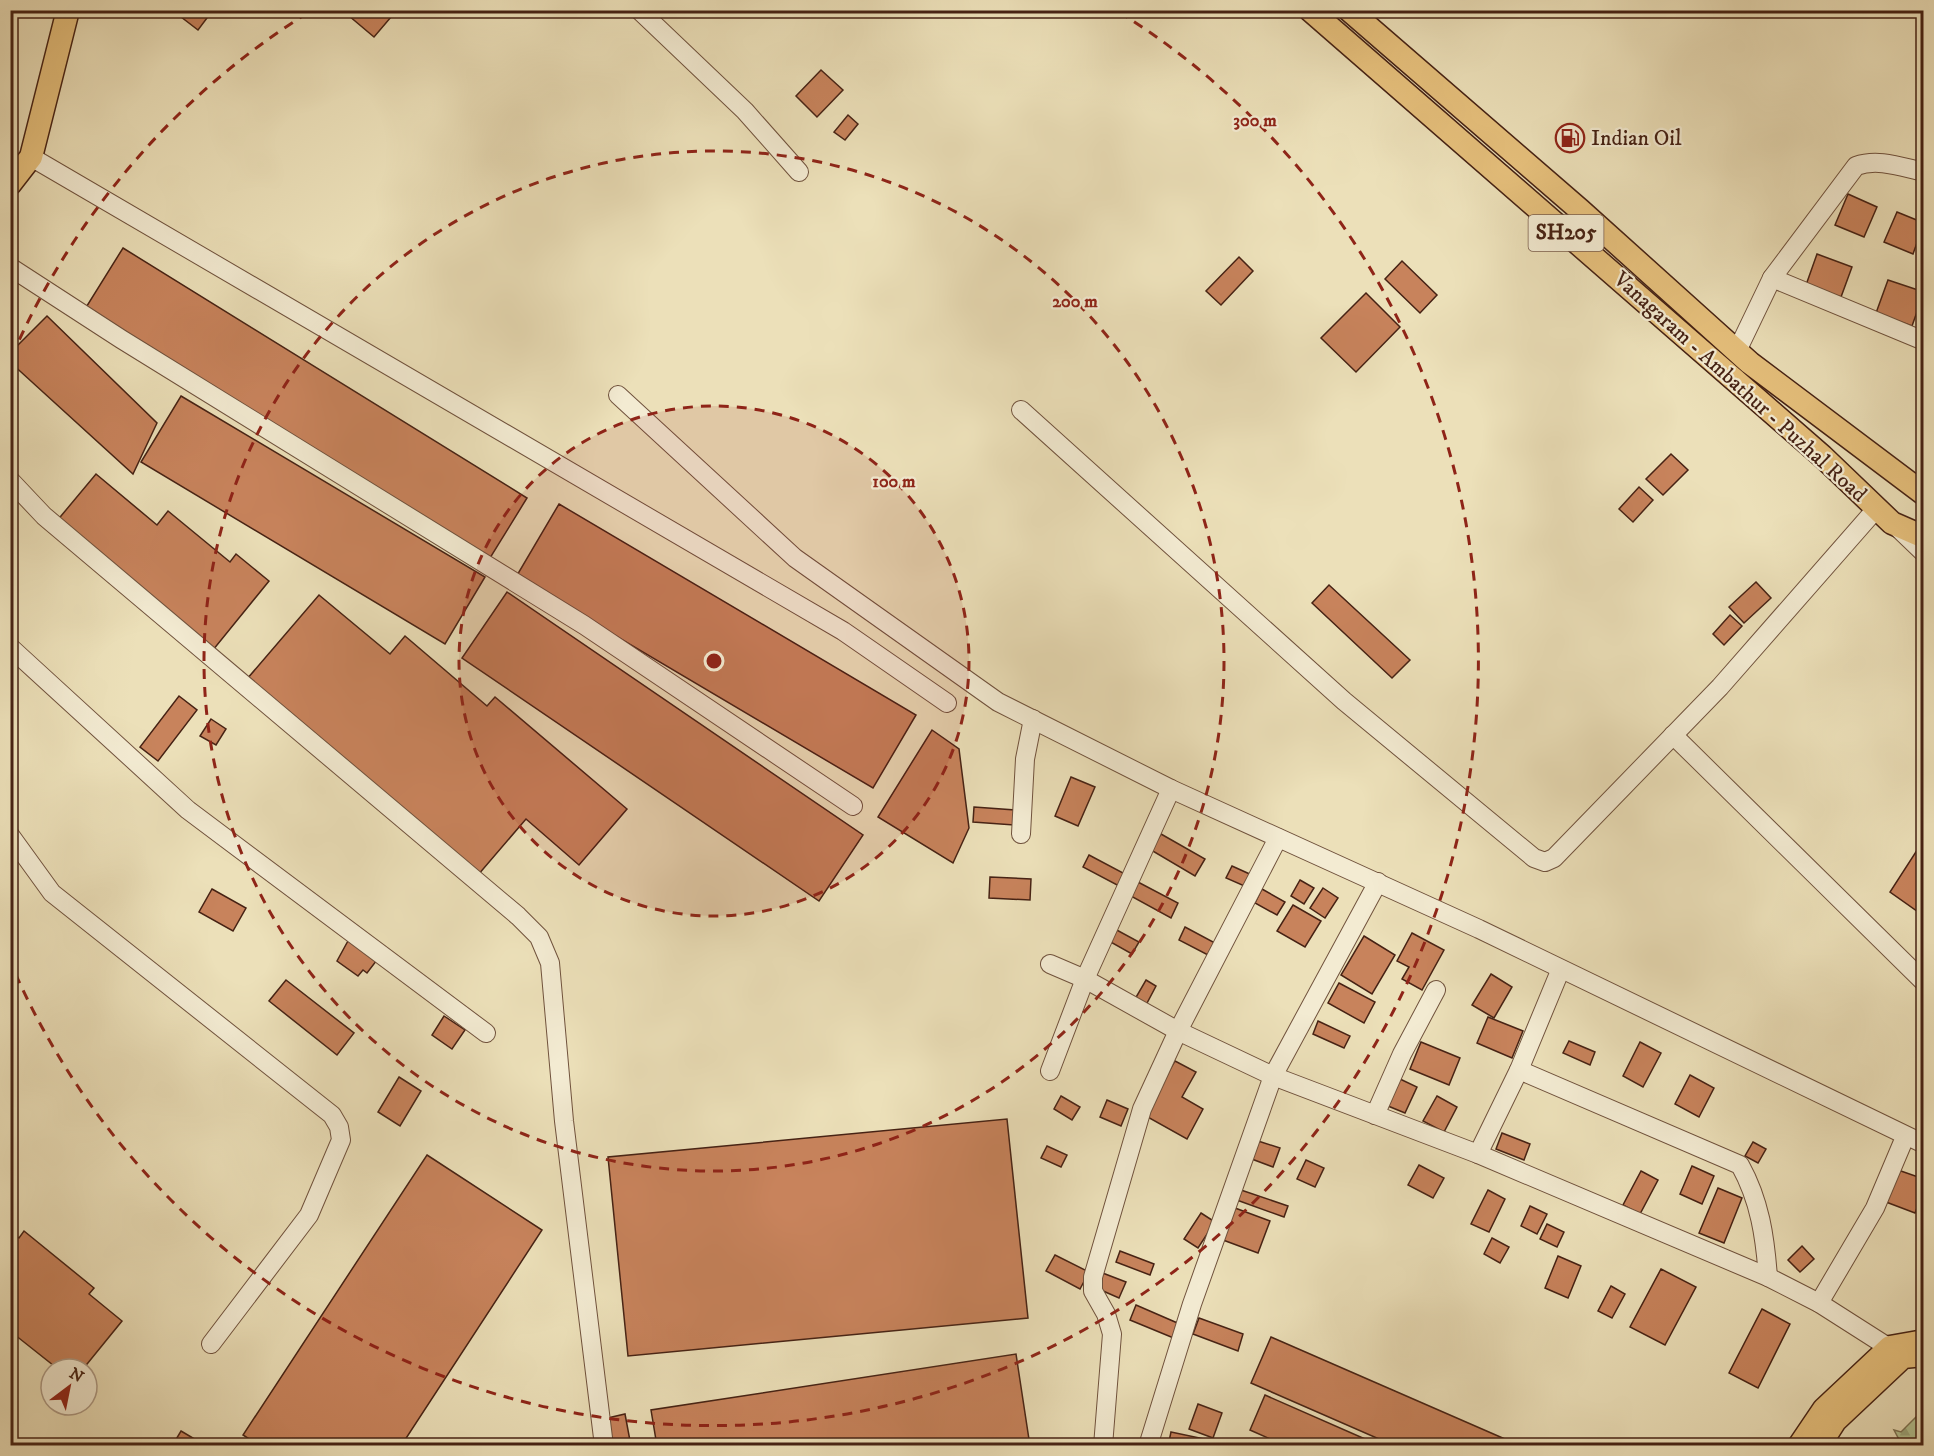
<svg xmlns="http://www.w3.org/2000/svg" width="1934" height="1456" font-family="'IM FELL DW Pica',serif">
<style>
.forest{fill:url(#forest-firs);stroke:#7d7252;stroke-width:1.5}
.building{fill:#c8835c;stroke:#462214;stroke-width:1.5}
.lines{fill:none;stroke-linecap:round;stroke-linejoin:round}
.minor-casing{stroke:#70523d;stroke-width:20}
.major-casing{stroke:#462214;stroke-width:25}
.minor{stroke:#f3ebd2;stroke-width:18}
.major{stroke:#e6c07c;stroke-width:22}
.ring{fill:none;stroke:#8f2418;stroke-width:3;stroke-dasharray:10 8}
.labels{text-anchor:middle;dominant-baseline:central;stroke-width:4.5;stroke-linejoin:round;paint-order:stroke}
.shield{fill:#f3ebd2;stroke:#7a5e4d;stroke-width:1.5}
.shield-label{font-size:21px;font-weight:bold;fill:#462214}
.poi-label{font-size:22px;fill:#462214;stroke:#f3ebd2;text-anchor:start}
.street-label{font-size:22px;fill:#462214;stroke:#f3ebd2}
.centre{fill:#8f2418;stroke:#f3ebd2;stroke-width:3}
.ring-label{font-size:18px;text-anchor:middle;font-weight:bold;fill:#8f2418;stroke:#f3ebd2;stroke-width:4.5;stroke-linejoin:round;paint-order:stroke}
</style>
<defs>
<pattern id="forest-firs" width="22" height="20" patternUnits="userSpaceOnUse" patternTransform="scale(1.5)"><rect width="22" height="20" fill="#b4c391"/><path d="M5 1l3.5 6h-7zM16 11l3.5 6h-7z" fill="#9ca77c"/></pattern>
</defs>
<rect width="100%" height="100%" fill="#ece0b9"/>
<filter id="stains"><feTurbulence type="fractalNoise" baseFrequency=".00333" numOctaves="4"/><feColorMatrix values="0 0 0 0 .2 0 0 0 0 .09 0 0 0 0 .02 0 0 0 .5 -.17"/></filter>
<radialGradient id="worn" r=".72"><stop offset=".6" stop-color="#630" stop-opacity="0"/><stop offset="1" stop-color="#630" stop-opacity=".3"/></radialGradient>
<polygon class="forest" points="1923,1410 1923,1445 1902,1445 1894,1430 1901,1432"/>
<g class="building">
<polygon points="172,10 213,10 198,30"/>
<polygon points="342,10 397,10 374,37"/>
<polygon points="821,70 843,90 817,117 796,96"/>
<polygon points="848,115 858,124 845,140 834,132"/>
<polygon points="1848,194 1877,207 1864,237 1835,225"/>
<polygon points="1897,212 1924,223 1913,254 1884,242"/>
<polygon points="123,248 527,498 490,558 85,309"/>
<polygon points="1817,254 1852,267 1841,297 1806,285"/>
<polygon points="1239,257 1253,271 1221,305 1206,291"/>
<polygon points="1402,261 1437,295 1420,313 1385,279"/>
<polygon points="1888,280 1924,292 1912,326 1876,313"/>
<polygon points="1366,293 1400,327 1356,372 1321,338"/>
<polygon points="47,316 157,423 133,474 10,362 10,353"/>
<polygon points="181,396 485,577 445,644 141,462"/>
<polygon points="1671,454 1688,470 1663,495 1646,479"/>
<polygon points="96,474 157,525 168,511 230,562 236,554 269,581 213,650 56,522"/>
<polygon points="1639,487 1653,500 1633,522 1619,509"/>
<polygon points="559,504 916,715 873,788 516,577"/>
<polygon points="1756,582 1771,598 1744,623 1729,607"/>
<polygon points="1329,585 1410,660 1392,678 1312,603"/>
<polygon points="507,592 863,835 819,901 462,658"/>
<polygon points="319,595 390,654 405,636 487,706 495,697 627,809 579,865 526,819 478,875 247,679"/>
<polygon points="1730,615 1742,626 1724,645 1713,634"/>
<polygon points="179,696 197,710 158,761 140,747"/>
<polygon points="211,719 226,729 216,745 200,736"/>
<polygon points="932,730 959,749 969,828 953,863 878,817"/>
<polygon points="1071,777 1095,787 1078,826 1055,816"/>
<polygon points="974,807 1015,810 1014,825 973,822"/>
<polygon points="1161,834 1205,859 1195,876 1151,850"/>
<polygon points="1921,844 1924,846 1924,916 1890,892"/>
<polygon points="1089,855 1125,874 1119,886 1083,867"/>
<polygon points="1232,866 1254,876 1249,888 1226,878"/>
<polygon points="990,877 1031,879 1030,900 989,898"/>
<polygon points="1300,880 1314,888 1304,904 1291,896"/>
<polygon points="1136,881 1178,903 1171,918 1129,895"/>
<polygon points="1323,888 1338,898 1325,918 1310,908"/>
<polygon points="212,889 246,908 233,931 199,912"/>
<polygon points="1262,889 1285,902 1277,915 1255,903"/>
<polygon points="1293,905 1321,921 1305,947 1277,931"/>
<polygon points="1185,927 1215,943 1208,955 1179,940"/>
<polygon points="1113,928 1139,942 1132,954 1107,940"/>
<polygon points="1412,933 1444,950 1422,990 1402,979 1409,967 1397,961"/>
<polygon points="1364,936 1395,955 1372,994 1341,975"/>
<polygon points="349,939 377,960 367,973 363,970 358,976 337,961"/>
<polygon points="1491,974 1512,987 1494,1018 1472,1005"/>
<polygon points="286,980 354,1033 337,1055 269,1001"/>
<polygon points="1146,980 1156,986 1146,1005 1135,999"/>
<polygon points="1339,983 1375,1002 1364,1023 1328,1003"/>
<polygon points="444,1016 465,1030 452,1049 432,1035"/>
<polygon points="1488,1017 1523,1031 1512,1058 1477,1043"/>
<polygon points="1318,1021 1350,1036 1344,1048 1313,1034"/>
<polygon points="1569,1041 1595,1052 1590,1065 1563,1053"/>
<polygon points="1421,1042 1460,1058 1449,1085 1410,1069"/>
<polygon points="1640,1042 1661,1053 1643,1087 1623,1076"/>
<polygon points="1175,1061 1196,1072 1182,1097 1203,1109 1187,1139 1144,1115"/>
<polygon points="1690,1075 1714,1088 1699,1117 1675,1104"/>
<polygon points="399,1077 421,1091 400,1126 378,1112"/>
<polygon points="1400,1079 1417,1087 1405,1113 1388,1106"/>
<polygon points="1061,1096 1080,1107 1072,1120 1054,1109"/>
<polygon points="1437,1096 1457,1107 1444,1132 1423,1121"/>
<polygon points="1107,1100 1128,1109 1121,1126 1100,1117"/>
<polygon points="1007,1119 1028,1318 628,1356 608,1157"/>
<polygon points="1502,1133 1530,1144 1524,1160 1496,1149"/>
<polygon points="1255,1140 1280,1148 1273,1167 1249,1158"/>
<polygon points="1753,1142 1766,1149 1758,1163 1745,1156"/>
<polygon points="1047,1146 1067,1155 1061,1167 1041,1158"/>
<polygon points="427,1155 542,1230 401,1446 260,1446 243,1435"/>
<polygon points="1306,1160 1324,1168 1315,1187 1297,1179"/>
<polygon points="1419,1165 1444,1178 1433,1198 1408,1185"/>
<polygon points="1692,1166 1714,1176 1702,1204 1680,1194"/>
<polygon points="1898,1170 1924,1179 1924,1190 1915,1213 1886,1202"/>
<polygon points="1641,1171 1658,1180 1640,1214 1623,1205"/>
<polygon points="1718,1188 1742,1198 1724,1243 1699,1233"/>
<polygon points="1238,1189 1288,1206 1284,1217 1234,1199"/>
<polygon points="1488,1190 1505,1199 1489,1232 1471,1224"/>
<polygon points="1530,1206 1547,1214 1537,1234 1521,1226"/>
<polygon points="1235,1208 1270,1221 1258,1253 1223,1240"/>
<polygon points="1201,1213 1215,1222 1198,1248 1184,1239"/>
<polygon points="1547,1224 1564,1232 1557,1247 1540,1239"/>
<polygon points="10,1231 19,1238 24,1231 94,1288 89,1294 122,1321 83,1369 58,1369 10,1331"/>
<polygon points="1492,1238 1509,1247 1500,1263 1484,1254"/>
<polygon points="1802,1246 1814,1259 1800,1272 1788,1260"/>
<polygon points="1120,1251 1154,1264 1150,1275 1116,1262"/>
<polygon points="1055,1255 1089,1272 1080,1289 1046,1271"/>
<polygon points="1558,1256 1581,1266 1568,1298 1545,1288"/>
<polygon points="1924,1257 1924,1319 1917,1319"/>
<polygon points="1661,1269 1696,1287 1665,1345 1630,1327"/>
<polygon points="1100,1272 1126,1282 1119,1298 1094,1287"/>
<polygon points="1611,1286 1625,1294 1612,1318 1598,1311"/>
<polygon points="1136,1305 1182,1325 1176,1339 1130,1320"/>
<polygon points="1762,1309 1790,1324 1758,1388 1729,1373"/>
<polygon points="1199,1318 1243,1334 1238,1351 1193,1334"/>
<polygon points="1271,1337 1521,1446 1395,1446 1251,1383"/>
<polygon points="1016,1354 1030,1446 657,1446 651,1410"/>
<polygon points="1265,1395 1381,1446 1286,1446 1250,1430"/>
<polygon points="1198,1404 1222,1413 1213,1438 1189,1429"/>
<polygon points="625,1414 631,1446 608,1446 603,1419"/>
<polygon points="181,1431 198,1441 195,1446 172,1446"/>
<polygon points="1171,1432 1214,1441 1213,1446 1168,1446"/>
</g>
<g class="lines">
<g class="minor-casing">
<g id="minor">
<polyline points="639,10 745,111 799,172"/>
<polyline points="31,157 843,631 947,703"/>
<polyline points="10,267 121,339 584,625 853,806"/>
<polyline points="1772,278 1924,341"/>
<path d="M1737,351L1772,278L1856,166C1878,158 1901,167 1924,172"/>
<polyline points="618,395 795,558 998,702 1171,789 1479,929 1924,1144"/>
<polyline points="1021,410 1344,701 1534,858 1545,862 1554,858 1720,687 1876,509"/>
<polyline points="10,480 44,516 518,916 539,937 550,963 564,1121 604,1446"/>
<polyline points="1899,529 1924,553"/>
<polyline points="10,647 188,810 486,1033"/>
<polyline points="1673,735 1924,982"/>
<polyline points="1021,834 1025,759 1033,719"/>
<polyline points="10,835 52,893 332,1115 339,1127 341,1140 309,1215 211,1344"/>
<polyline points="1050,964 1085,979 1178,1031 1273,1076 1478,1154 1768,1277 1819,1303 1899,1354"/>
<path d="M1519,1070L1740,1165C1760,1201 1765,1237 1768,1277"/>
<polyline points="1050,1071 1085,979 1171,789"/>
<polyline points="1375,1115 1402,1054 1436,990"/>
<polyline points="1478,1154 1519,1070 1560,971"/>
<polyline points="1819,1303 1875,1208 1905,1137"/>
<polyline points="1103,1446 1112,1334 1106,1314 1093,1291 1093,1277 1142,1109 1178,1031 1278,838"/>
<polyline points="1148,1446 1192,1304 1273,1076 1378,882"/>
</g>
</g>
<g class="major-casing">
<g id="major">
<polyline points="1310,10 1822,456 1892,523 1924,537"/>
<polyline points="1349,10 1580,210 1750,363 1924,494"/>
<polyline points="10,184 31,157 68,10"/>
<polyline points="1799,1446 1824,1409 1890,1347 1924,1341"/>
<polyline points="1819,1446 1835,1421 1903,1357 1924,1355"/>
</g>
</g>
<use href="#minor" class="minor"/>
<use href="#major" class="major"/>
</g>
<circle cx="714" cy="661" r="255" fill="#8f2418" fill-opacity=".12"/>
<g class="ring">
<circle cx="714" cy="661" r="255"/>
<circle cx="714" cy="661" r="510"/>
<path d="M12 356A765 765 0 0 1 309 12M1119 12A765 765 0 1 1 12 966"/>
</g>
<defs>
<g id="fuel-ring" transform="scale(1.5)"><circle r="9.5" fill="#f3ebd2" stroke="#8f2418" stroke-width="1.5"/><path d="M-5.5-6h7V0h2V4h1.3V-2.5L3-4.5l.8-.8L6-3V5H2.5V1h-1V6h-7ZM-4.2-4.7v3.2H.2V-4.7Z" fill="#8f2418"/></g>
</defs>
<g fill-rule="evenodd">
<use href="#fuel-ring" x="1570" y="138"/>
</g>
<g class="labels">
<rect class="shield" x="1528.5" y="215" width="75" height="36" rx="4.5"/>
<g class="shield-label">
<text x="1566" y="233">SH205</text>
</g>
<g class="poi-label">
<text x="1591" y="138">Indian Oil</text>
</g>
<g class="street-label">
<text transform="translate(1740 387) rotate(42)">Vanagaram - Ambathur - Puzhal Road</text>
</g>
</g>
<circle cx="714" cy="661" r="9" class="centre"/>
<g class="ring-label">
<text x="1255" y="126">300 m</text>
<text x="1075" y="307">200 m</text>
<text x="894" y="487">100 m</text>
</g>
<rect width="1934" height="1456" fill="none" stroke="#ece0b9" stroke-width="36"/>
<rect x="12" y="12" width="1910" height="1432" fill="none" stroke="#462214" stroke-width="3"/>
<rect x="18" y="18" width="1898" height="1420" fill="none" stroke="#462214" stroke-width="1.5"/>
<g transform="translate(69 1387) rotate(32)"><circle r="28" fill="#f3ebd2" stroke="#ae9b86" stroke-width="1.5"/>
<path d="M0-4.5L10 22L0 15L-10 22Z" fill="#8f2418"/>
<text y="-9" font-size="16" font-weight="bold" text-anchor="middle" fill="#462214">N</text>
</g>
<rect width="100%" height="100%" filter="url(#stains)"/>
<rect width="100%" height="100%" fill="url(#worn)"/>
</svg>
